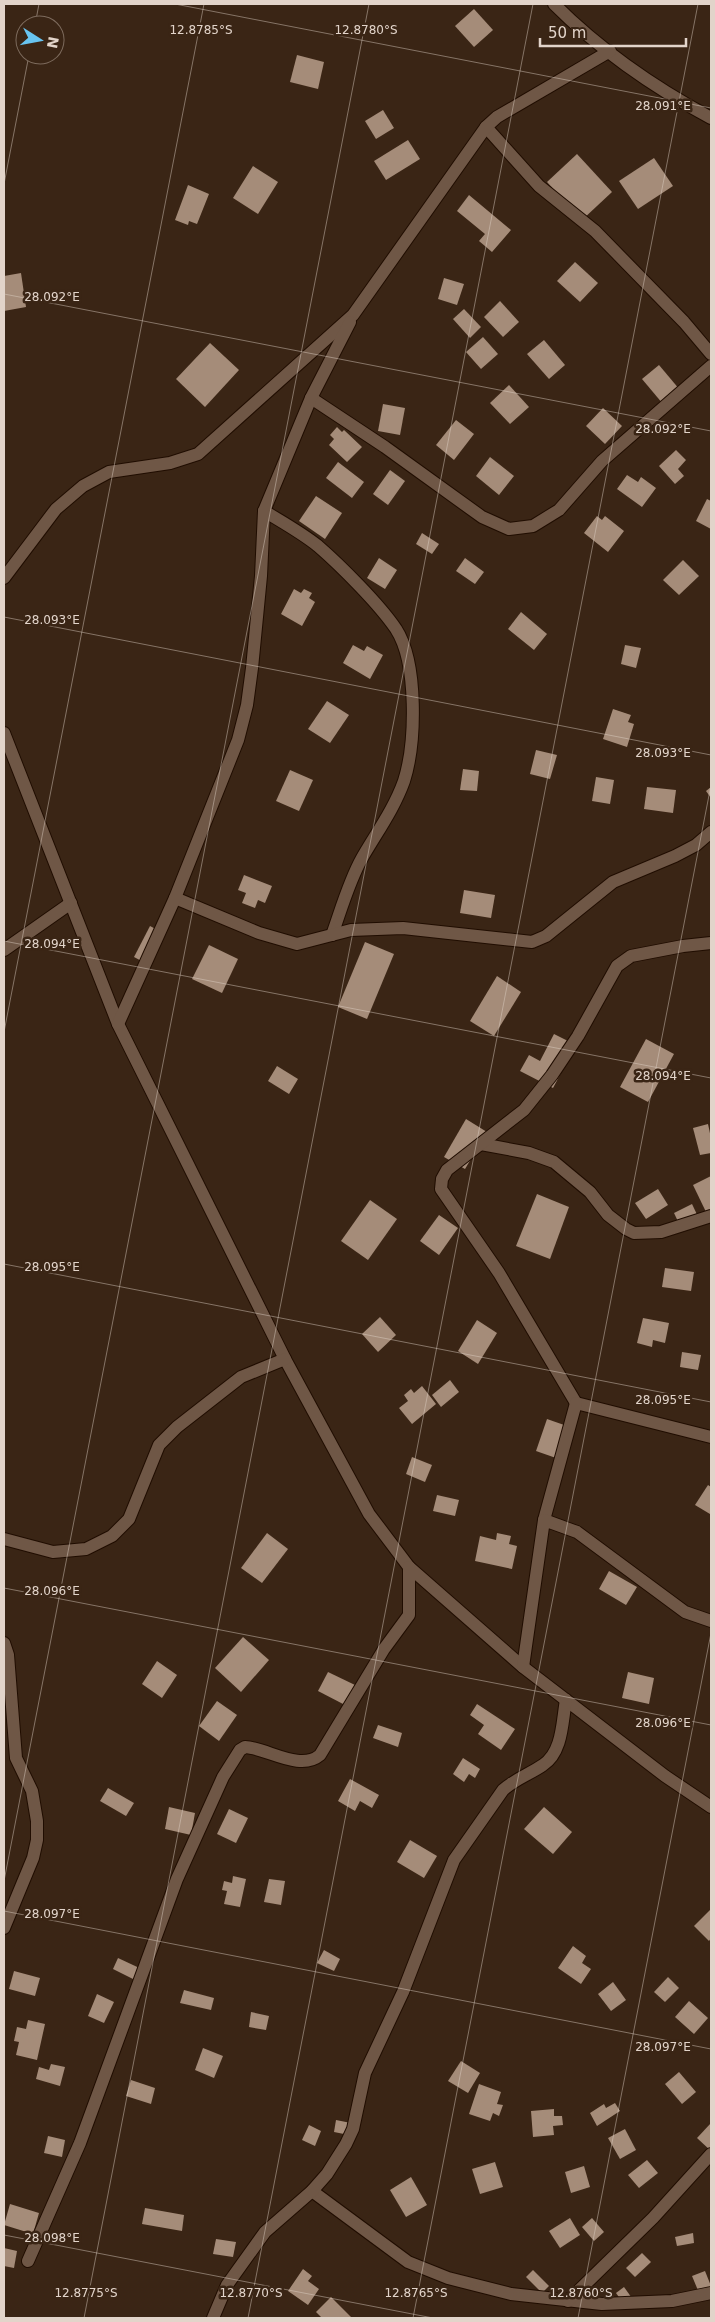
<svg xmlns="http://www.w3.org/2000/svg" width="715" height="2322" font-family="'DejaVu Sans',sans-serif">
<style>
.building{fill:#a58c79}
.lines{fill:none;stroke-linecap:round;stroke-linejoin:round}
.street-casing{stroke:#200d01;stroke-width:14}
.street{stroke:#6f5746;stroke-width:12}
.ticks{fill:none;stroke:#e2d4ca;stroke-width:1;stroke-opacity:0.45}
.ticks-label{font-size:12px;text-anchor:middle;fill:#e2d4ca;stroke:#3a2515;stroke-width:5;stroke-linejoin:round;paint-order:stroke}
</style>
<rect width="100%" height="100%" fill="#3a2515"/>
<g class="building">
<polygon points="474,9 493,30 474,47 455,26"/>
<polygon points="297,55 324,62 318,89 290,82"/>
<polygon points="383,110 394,128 376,139 365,121"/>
<polygon points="408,140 420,159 386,180 374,161"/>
<polygon points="577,154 612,192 582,220 547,182"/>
<polygon points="654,158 673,186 638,209 619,181"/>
<polygon points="253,166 278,182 258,214 233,198"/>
<polygon points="188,185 209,194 197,224 189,221 188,225 175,220"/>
<polygon points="469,195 511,230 492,252 479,241 485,234 457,211"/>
<polygon points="575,262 598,283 580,302 557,281"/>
<polygon points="21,273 26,307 4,311 4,276"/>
<polygon points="444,278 464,284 457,305 438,299"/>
<polygon points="500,301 519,322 503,337 484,317"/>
<polygon points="464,309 481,327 470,338 453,319"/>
<polygon points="483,337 498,354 481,369 466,352"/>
<polygon points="544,340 565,365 549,379 527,354"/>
<polygon points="210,343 239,370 205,407 176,379"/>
<polygon points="659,365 680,390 663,404 642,379"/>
<polygon points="509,385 529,407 510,424 490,403"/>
<polygon points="383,404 405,408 400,435 378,431"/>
<polygon points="603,408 622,426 605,444 586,426"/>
<polygon points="456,420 474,434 454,460 436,445"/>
<polygon points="337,427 342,432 344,430 362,447 347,462 329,445 334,439 330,435"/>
<polygon points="676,450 686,460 678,469 684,476 675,484 659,466"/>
<polygon points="490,457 514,476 499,495 476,476"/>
<polygon points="338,462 364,482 352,498 326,478"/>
<polygon points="390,470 405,481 388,505 373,494"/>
<polygon points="627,475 638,482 641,477 656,488 642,507 617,489"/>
<polygon points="316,496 342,513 325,539 299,521"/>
<polygon points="707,499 711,501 711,529 696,521"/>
<polygon points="597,516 602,520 605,516 624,531 608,552 584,533"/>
<polygon points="422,533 439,544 432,554 416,544"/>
<polygon points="379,558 397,570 385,589 367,578"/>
<polygon points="465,558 484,572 475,584 456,571"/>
<polygon points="683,560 699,576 679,595 663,580"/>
<polygon points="294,589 301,593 304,589 312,593 309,598 315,602 302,626 281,614"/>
<polygon points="521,612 547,634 534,650 508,629"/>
<polygon points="353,645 364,651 367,646 383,655 370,679 343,663"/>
<polygon points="625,645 641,648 636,668 621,664"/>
<polygon points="327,701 349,715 330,743 308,729"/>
<polygon points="613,709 631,715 628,722 634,724 627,747 603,739"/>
<polygon points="536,750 557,755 550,779 530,774"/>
<polygon points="463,769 479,771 477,791 460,790"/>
<polygon points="290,770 313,780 299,811 276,801"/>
<polygon points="596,777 614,780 610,804 592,801"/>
<polygon points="647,787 676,790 673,813 644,809"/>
<polygon points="711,787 711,798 706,791"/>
<polygon points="244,875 272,886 265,903 258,900 255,908 242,903 246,893 238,890"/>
<polygon points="464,890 495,895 491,918 460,913"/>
<polygon points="150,926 165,934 149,965 134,957"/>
<polygon points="365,942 394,954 367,1019 338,1007"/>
<polygon points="209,945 238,959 222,993 192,979"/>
<polygon points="497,976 521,992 494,1036 470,1021"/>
<polygon points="554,1034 576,1045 553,1088 520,1071 529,1055 540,1061"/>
<polygon points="646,1039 674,1054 648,1102 620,1087"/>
<polygon points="277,1066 298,1079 289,1094 268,1081"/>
<polygon points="466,1119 487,1132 465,1169 444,1157"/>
<polygon points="708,1124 711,1138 711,1153 700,1155 693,1128"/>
<polygon points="711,1176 711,1212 707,1214 693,1185"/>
<polygon points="658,1189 668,1205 646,1219 635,1203"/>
<polygon points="537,1194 569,1207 550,1259 516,1246"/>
<polygon points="370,1200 397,1219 368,1260 341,1241"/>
<polygon points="692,1204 701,1223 683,1232 674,1213"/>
<polygon points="439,1215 458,1228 439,1255 420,1241"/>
<polygon points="665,1268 694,1272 691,1291 662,1287"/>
<polygon points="380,1317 396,1335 378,1352 362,1334"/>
<polygon points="643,1318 669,1323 665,1343 653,1340 652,1347 637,1343"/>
<polygon points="477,1320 497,1333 478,1364 458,1351"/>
<polygon points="682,1352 701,1355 698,1370 680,1367"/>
<polygon points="450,1380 459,1392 441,1407 432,1395"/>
<polygon points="422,1386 436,1404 412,1424 399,1408 408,1401 404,1395 411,1389 414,1393"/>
<polygon points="547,1419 567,1426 556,1458 536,1451"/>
<polygon points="412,1457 432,1465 425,1482 406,1474"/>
<polygon points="708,1485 711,1487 710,1514 695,1505"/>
<polygon points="437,1495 459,1500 455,1516 433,1511"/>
<polygon points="267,1533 288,1549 262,1583 241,1568"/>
<polygon points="497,1533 511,1536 509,1544 517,1546 512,1569 475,1561 480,1536 496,1540"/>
<polygon points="609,1571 637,1587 626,1605 599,1589"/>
<polygon points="243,1637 269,1660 241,1692 215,1668"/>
<polygon points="157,1661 177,1675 162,1698 142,1684"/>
<polygon points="328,1672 355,1685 345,1705 318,1691"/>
<polygon points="628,1672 654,1678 649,1704 622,1698"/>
<polygon points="217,1701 237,1715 219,1741 199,1726"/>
<polygon points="477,1704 515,1729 501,1750 478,1734 484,1725 470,1715"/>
<polygon points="378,1725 402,1733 398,1747 373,1738"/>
<polygon points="463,1758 480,1769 475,1778 469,1774 464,1782 453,1774"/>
<polygon points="350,1779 379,1795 372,1808 360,1801 355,1811 338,1801"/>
<polygon points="108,1788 134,1803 126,1816 100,1801"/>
<polygon points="169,1807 195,1813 191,1835 165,1829"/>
<polygon points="544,1807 572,1832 553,1854 524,1829"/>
<polygon points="229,1809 248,1818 236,1843 217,1834"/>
<polygon points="410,1840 437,1856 424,1878 397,1862"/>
<polygon points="233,1876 246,1879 240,1907 224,1904 227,1891 222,1890 224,1881 232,1883"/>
<polygon points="269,1879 285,1881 281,1905 264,1902"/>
<polygon points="711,1909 711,1938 709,1941 694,1926"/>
<polygon points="573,1946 586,1956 582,1963 591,1969 581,1984 558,1968"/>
<polygon points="324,1950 340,1959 334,1971 317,1963"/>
<polygon points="118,1958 148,1972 143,1984 113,1969"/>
<polygon points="14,1971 40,1978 35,1996 9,1989"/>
<polygon points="668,1977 679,1988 665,2002 654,1992"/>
<polygon points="613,1982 626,2000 611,2011 598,1994"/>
<polygon points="184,1990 214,1998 211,2010 180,2003"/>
<polygon points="97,1994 114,2002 104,2023 88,2016"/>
<polygon points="689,2001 708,2018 694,2034 675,2017"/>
<polygon points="251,2012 269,2016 266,2030 249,2027"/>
<polygon points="28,2020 45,2024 37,2060 16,2055 19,2042 14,2041 17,2027 26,2029"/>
<polygon points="203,2048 223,2056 214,2078 195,2070"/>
<polygon points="461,2061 480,2073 468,2093 448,2081"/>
<polygon points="51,2064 65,2067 60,2086 36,2079 39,2067 49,2070"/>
<polygon points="679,2072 696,2092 682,2104 665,2084"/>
<polygon points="131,2080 155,2088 151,2104 126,2096"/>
<polygon points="479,2084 501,2092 497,2104 503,2105 499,2116 493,2113 490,2121 469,2114"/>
<polygon points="615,2103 620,2111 597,2126 590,2113 604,2104 606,2108"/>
<polygon points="554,2109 554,2116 562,2116 563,2125 553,2126 554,2135 533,2137 531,2111"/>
<polygon points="336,2120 356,2124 354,2136 334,2132"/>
<polygon points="711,2123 711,2151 697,2138"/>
<polygon points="309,2125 321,2131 315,2146 302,2140"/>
<polygon points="625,2129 636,2150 620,2159 608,2138"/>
<polygon points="48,2136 65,2140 62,2157 44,2153"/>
<polygon points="647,2160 658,2173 639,2188 628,2175"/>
<polygon points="495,2162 503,2187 480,2194 472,2169"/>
<polygon points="584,2166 590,2187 571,2193 565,2172"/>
<polygon points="411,2177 427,2205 406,2217 390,2190"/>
<polygon points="10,2204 39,2213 33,2234 4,2225"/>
<polygon points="145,2208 184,2215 182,2231 142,2224"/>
<polygon points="570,2218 580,2235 560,2248 549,2231"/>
<polygon points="592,2218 604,2232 594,2241 582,2227"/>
<polygon points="693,2233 694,2243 677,2246 675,2237"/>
<polygon points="216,2239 236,2242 233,2257 213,2254"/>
<polygon points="4,2248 17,2251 14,2268 4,2266"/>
<polygon points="642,2253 651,2262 635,2277 626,2268"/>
<polygon points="303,2269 312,2276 308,2281 319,2289 308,2305 288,2291"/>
<polygon points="533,2270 549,2286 542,2293 526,2277"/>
<polygon points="705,2271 711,2286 711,2296 702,2300 692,2276"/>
<polygon points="624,2287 634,2301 626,2307 616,2293"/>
<polygon points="331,2297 352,2318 322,2318 316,2312"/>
</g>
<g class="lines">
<g class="street-casing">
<g id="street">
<path d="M554,4C599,49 655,88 711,118"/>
<polyline points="486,127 539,186 595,231 684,322 711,354"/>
<polyline points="311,398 385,447 482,517 509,529 533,526 559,510 602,461 711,366"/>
<path d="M264,511C282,522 302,533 318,546C341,566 379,604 396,629C418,663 416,743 404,781C394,809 377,832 362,858C349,881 341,910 332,935"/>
<polyline points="4,578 56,509 83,486 109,472 170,463 198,454 353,315 486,127 497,117 610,51"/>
<polyline points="4,733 118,1024 285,1359 369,1514 409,1567 523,1667 665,1776 711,1807"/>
<polyline points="175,898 259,933 297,944 351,930 403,928 532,942 546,936 613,882 675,856 696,845 711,832"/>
<polyline points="4,950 71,903"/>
<polyline points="118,1024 175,898 238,740 247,705 252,668 261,576 264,511 311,398 350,322"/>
<polyline points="481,1144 529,1153 554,1162 590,1192 608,1215 626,1229 634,1233 661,1232 711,1216"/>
<polyline points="576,1403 499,1273 441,1189 442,1179 447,1170 524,1110 552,1075 578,1036 617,966 631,956 683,946 711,943"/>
<polyline points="576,1403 711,1437"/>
<polyline points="544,1520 576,1403"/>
<polyline points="4,1539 53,1552 86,1549 112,1536 129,1519 159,1445 177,1427 241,1377 285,1359"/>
<polyline points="4,1643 8,1655 16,1758 32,1791 37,1821 37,1840 33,1858 4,1928"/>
<polyline points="523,1667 544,1520 577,1532 685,1612 711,1621"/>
<polyline points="312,2191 408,2262 448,2278 511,2294 602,2304 672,2301 711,2293"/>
<path d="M28,2261L80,2143L177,1879L223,1777L240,1750L245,1747C267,1748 300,1772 320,1755L384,1649L409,1615V1567"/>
<polyline points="568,2301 653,2218 711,2154"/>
<path d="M213,2318L227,2285L265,2232L312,2191L327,2174L346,2144L353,2129L365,2073L403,1992L454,1860L503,1790C515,1779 530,1774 543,1765C563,1752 562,1721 566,1700"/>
</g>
</g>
<use href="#street" class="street"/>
</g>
<path class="ticks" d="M175,4L711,108M35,25L39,4M4,184L29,55M4,294L711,431M4,617L711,755M4,941L711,1078M4,1032L204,4M4,1264L711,1402M4,1588L711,1725M4,1881L369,4M4,1911L711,2049M4,2235L433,2318M84,2318L533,4M248,2318L698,4M413,2318L711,785M578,2318L711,1633"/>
<g class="ticks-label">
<text x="201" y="34">12.8785°S</text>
<text x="366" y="34">12.8780°S</text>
<text x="663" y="110">28.091°E</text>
<text x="52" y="301">28.092°E</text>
<text x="663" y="433">28.092°E</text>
<text x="52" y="624">28.093°E</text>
<text x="663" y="757">28.093°E</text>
<text x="52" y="948">28.094°E</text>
<text x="663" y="1080">28.094°E</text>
<text x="52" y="1271">28.095°E</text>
<text x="663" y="1404">28.095°E</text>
<text x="52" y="1595">28.096°E</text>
<text x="663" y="1727">28.096°E</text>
<text x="52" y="1918">28.097°E</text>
<text x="663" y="2051">28.097°E</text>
<text x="52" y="2242">28.098°E</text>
<text x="86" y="2297">12.8775°S</text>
<text x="251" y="2297">12.8770°S</text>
<text x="416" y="2297">12.8765°S</text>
<text x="581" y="2297">12.8760°S</text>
</g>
<rect width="715" height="2322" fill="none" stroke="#e2d4ca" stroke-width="10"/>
<g transform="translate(40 40) rotate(101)"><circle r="24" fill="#3a2515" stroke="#7d6b5d"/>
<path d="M0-4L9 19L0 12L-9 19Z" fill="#68c4f0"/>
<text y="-8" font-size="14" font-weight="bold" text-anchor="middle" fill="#e2d4ca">N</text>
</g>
<path d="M540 38v8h146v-8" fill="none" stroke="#e2d4ca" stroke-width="2.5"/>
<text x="548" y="38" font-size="15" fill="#e2d4ca" stroke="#3a2515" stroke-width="4" paint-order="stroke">50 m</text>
</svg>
